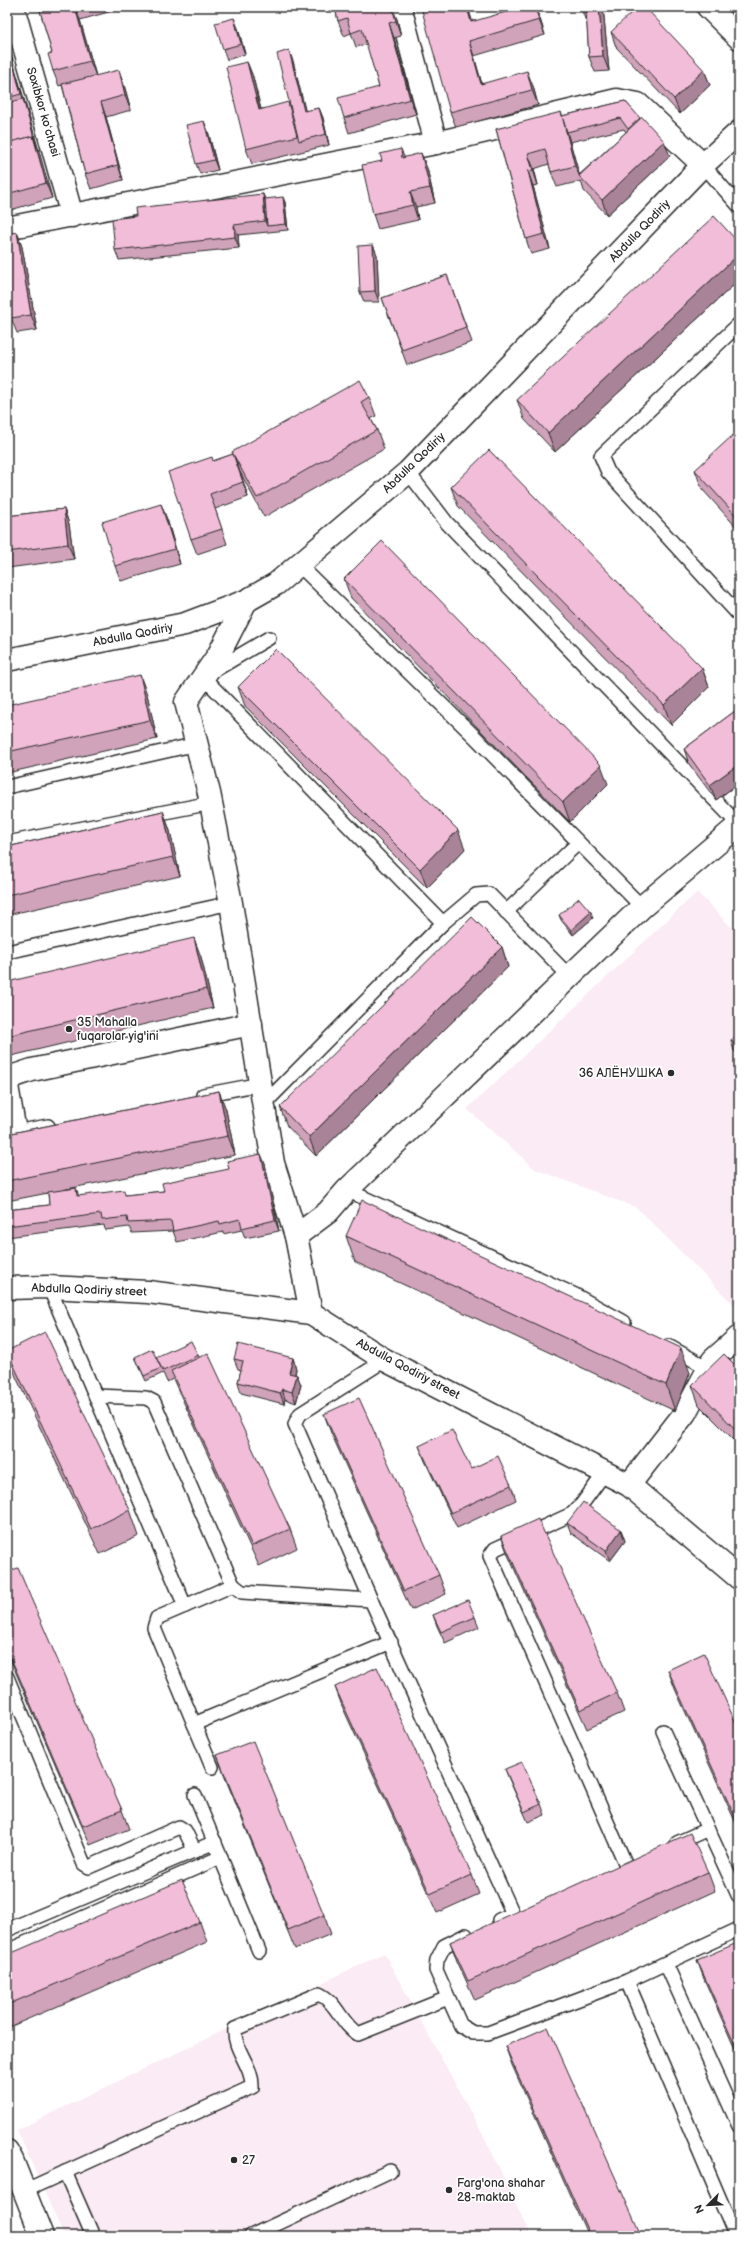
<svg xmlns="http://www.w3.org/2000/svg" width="746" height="2243" font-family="'Balsamiq Sans',sans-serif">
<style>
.built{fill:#fbebf4}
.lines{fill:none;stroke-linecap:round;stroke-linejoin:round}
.service-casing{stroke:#2b2b2b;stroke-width:16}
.minor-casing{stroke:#2b2b2b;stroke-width:25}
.tertiary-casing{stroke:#2b2b2b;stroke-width:25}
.primary-casing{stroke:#2b2b2b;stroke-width:25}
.service{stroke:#fff;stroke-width:13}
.minor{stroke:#fff;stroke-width:22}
.tertiary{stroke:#fff;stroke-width:22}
.primary{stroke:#fff;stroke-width:22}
.wall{fill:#d0a3bb;stroke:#2b2b2b;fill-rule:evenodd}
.shaded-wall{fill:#a98498;stroke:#2b2b2b}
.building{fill:#f2bdd9;stroke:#2b2b2b}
.poi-dot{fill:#2b2b2b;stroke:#fff;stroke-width:1.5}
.labels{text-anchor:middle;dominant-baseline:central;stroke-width:3.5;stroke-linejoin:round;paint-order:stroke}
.street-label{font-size:12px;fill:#2b2b2b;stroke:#fff}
.poi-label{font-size:12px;fill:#2b2b2b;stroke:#fff;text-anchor:start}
</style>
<rect width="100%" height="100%" fill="#fff"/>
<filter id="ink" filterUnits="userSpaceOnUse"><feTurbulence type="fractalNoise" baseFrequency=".025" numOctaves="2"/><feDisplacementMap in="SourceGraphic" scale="8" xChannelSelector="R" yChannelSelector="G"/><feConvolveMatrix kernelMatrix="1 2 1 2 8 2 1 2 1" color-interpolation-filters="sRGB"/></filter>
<g filter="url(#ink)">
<g class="built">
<polygon points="697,892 739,935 739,1310 637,1208 535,1169 467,1109"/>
<polygon points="384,1953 488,2144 531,2236 64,2236 17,2130"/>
</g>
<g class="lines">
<g class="service-casing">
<g id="service">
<polyline points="703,165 739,206"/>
<polyline points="739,324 601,456 608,472 739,615"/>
<polyline points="408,472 447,523 739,825"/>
<polyline points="300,566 476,738 642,907"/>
<polyline points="7,787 197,744"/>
<polyline points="7,843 211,803"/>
<polyline points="506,912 578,843"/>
<polyline points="443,923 476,895 489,894 570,977"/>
<polyline points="7,952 231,903"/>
<polyline points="203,1095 261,1084"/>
<polyline points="264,1104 443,923 203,677 269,638"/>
<polyline points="9,1133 48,1126"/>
<polyline points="347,1190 575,1295 624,1322"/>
<polyline points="49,1287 185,1606 157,1618 154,1628 212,1767"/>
<polyline points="668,1346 708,1368"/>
<polyline points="385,1360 300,1414 295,1424 371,1600 513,1914 499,1920"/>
<polyline points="96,1396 146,1398 154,1402 233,1585 242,1592 371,1600"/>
<polyline points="606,1471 582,1504 572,1514 495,1549 490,1556 626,1865"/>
<polyline points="185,1606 233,1585"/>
<polyline points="7,1677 84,1864 89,1867 179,1827 185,1831 195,1851"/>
<polyline points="194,1724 391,1642"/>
<polyline points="663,1731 739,1897"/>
<polyline points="195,1795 259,1951"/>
<polyline points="677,1843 708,1829"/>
<polyline points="7,1930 215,1842"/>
<polyline points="466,1935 444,1946 437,1960 436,1970 461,2026 473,2033 488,2033 627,1981 739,1929"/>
<polyline points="7,1951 221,1857"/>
<polyline points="666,1964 739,2126"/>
<polyline points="627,1981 733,2230"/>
<polyline points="65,2172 93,2236"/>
<path d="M24,2191L252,2087C253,2066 233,2050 235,2029L319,1994C337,2002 341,2024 358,2034L448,1998"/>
<polyline points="251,2236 390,2171"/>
</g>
</g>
<g class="minor-casing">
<g id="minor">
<polyline points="13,7 72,216"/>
<polyline points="400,7 436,143"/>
<polyline points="7,228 436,143 617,100 638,104 703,165"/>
<polyline points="246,601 219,654 186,702 209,793 231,903 273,1163 296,1236"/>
<polyline points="15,1132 7,1086 11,1077 32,1070 251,1024"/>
<polyline points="311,1313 296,1236 328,1212 347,1190 642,907 739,825"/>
<polyline points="629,1485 685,1413 713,1360 739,1337"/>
<polyline points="7,2151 12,2160 42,2236"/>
</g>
</g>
<g class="tertiary-casing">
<g id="tertiary">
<polyline points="7,660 185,624 246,601 276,584 408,472 703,165 739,132"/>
<polyline points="7,1288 49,1287 148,1292 311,1313 385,1360 629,1485 739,1578"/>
</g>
</g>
<g class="primary-casing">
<polyline id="primary" points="708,7 739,38"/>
</g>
<use href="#service" class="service"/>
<use href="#minor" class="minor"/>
<use href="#tertiary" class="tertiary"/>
<use href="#primary" class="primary"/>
</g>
<g class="wall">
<polygon points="39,7 123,7 123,8 80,20 96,76 124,85 131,110 106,117 123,180 91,189 85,174 62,85 59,86 53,71 52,53"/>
<polygon points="335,7 397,19 401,36 394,38 416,114 349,133 344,118 379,87 367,44 356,47 351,33 344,36 338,21"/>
<polygon points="468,7 472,21 540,19 545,35 474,56 482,84 533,86 538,105 456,127 450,112"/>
<polygon points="582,7 603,7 609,71 595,72 589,57 587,24 582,11"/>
<polygon points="238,28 245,54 227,60 223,49"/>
<polygon points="611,32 704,70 710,85 680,114 616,47"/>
<polygon points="7,40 52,198 7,211"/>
<polygon points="293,61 305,111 319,108 323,118 329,145 252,164 246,149 247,62 253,77 261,109 290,106"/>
<path d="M625,101L670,156L607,215L584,191L581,181L557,187L551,172L549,164L534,169L538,185L533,186L550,249L531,254L526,239L496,129L562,116ZM624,129L626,132L579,175L570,142Z"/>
<polygon points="208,131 218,170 200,174 196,164"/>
<polygon points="401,149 404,157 427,168 435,203 416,207 418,220 378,229 373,214 382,161"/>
<polygon points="263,194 265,199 285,202 288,230 238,235 239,248 119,260 115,250 136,216"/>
<polygon points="17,232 22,247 37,330 17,333 11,318 8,298 7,298 7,234"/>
<polygon points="739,243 739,280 555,452 524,419 517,400"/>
<polygon points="373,245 377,255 379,302 364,302 360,292"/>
<polygon points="447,275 472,342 407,365 382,298"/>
<polygon points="369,397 376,416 371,419 377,430 384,449 264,517 240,472 248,497 215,509 227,544 197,554 191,539 213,461 233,454 232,452"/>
<polygon points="739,442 739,530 702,489 695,470"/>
<polygon points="451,487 702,668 709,687 671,725 458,506"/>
<polygon points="64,509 69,524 74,559 8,568 7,565 7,516"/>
<polygon points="167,519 180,564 121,581 115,566"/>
<polygon points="344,579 608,784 570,822 351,598"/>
<polygon points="238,687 465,849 427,888 245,706"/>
<polygon points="147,694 157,739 7,773 7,705"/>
<polygon points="739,708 739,783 716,800 689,764 684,749"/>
<polygon points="163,811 170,831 180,876 7,915 7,847"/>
<polygon points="559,915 593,918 573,935 561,920"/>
<polygon points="502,947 508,967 316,1156 287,1126 280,1107"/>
<polygon points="201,957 213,1008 7,1057 7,982"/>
<polygon points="739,1033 739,1056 734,1051 731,1040"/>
<polygon points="219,1091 226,1110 235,1155 62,1190 76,1188 79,1196 126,1195 164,1191 265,1164 279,1231 245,1238 242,1230 223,1234 223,1232 177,1242 173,1231 132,1233 129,1227 105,1230 104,1225 7,1237 7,1210 49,1205 48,1193 7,1201 7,1134"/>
<polygon points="346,1236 690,1373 675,1411 355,1262"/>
<polygon points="7,1352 130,1510 139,1536 100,1554 16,1377"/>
<polygon points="198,1355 290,1529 297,1548 259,1566 178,1390 173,1379 167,1382 163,1373 146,1381 135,1357 159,1363"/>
<polygon points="293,1358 296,1369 295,1375 297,1375 301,1385 296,1403 285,1399 284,1404 241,1393 238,1382 241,1370 238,1369 234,1359"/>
<polygon points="739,1369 739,1445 699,1405 692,1385"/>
<polygon points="324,1414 439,1575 446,1594 411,1610 331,1433"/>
<polygon points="419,1446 471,1469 511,1485 516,1500 457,1528 425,1461"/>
<polygon points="567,1523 621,1530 625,1541 610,1561 571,1533"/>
<polygon points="501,1536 617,1693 624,1712 587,1729 508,1555"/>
<polygon points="7,1572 122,1810 129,1829 90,1845 7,1652"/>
<polygon points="433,1615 475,1617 479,1627 445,1643 437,1626"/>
<polygon points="668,1670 739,1730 739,1830 675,1689"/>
<polygon points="335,1687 472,1875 479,1894 437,1913 342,1706"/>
<polygon points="217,1755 324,1915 331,1934 295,1949 224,1775"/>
<polygon points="505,1769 541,1804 545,1815 528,1822 509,1779"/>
<polygon points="708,1872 715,1891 475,2000 457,1961 450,1942"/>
<polygon points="200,1922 207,1942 7,2028 7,1955"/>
<polygon points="739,1947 739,2058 704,1979 697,1960"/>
<polygon points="505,2046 640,2233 641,2236 588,2236 512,2065"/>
</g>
<g class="shaded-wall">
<polygon points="75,7 80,20 96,76 90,61"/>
<polygon points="392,7 397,19 401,36 396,21"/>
<polygon points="467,7 468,7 477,37 471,22"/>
<polygon points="536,7 540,19 545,35 539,20"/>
<polygon points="599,7 603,7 609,71 603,56"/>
<polygon points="234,18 238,28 245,54 241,44"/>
<polygon points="389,23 394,38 416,114 410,99"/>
<polygon points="7,40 13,61 9,51 7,44"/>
<polygon points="469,41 474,56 486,99 481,84"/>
<polygon points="289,50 293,61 308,121 304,111"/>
<polygon points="11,56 27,109 39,151 35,141"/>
<polygon points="247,62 253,77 264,125 259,110"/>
<polygon points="119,70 124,85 131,110 125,95"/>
<polygon points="704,70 710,85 680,114 674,99"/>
<polygon points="527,71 533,86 538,105 532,90"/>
<polygon points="101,102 106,117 123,180 118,165"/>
<polygon points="319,108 323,118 329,145 326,134"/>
<polygon points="561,112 566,127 567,132 570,142 580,177 575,166"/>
<polygon points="204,121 208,131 218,170 214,160"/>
<polygon points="33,136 39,151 52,198 46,183"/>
<polygon points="664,141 670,156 607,215 602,200"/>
<polygon points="421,153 427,168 435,203 430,188"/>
<polygon points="528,154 534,169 538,185 533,170"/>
<polygon points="528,171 533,186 550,249 544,234"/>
<polygon points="410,192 416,207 418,220 413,205"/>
<polygon points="263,194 266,204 267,226 265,221"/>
<polygon points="283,197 285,202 288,230 286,224"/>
<polygon points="234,225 238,235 239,248 235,237"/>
<polygon points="17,232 22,247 37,330 31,315"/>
<polygon points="373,245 377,255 379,302 375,291"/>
<polygon points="739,254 739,280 555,452 548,433"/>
<polygon points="233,454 239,469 248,497 243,482"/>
<polygon points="161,504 167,519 180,564 175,549"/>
<polygon points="64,509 69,524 74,559 68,544"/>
<polygon points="702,668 709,687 671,725 664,705"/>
<polygon points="140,675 147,694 157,739 150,720"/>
<polygon points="739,764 739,783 716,800 710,785"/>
<polygon points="601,765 608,784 570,822 563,802"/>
<polygon points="163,811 170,831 180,876 173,857"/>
<polygon points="458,830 465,849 427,888 420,869"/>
<polygon points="591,912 593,918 573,935 571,930"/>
<polygon points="194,938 201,957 213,1008 206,989"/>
<polygon points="502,947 508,967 316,1156 309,1137"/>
<polygon points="219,1091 226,1110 235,1155 228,1136"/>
<polygon points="261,1154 265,1164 279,1231 275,1220"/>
<polygon points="681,1348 690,1373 675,1411 666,1385"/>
<polygon points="293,1358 296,1369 293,1383 289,1373"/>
<polygon points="297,1375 301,1385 296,1403 292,1392"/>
<polygon points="282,1389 285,1399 284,1404 280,1393"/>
<polygon points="621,1530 625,1541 610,1561 606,1551"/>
</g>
<g class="building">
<polygon points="39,7 75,7 90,61 53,71 48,54 52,53"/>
<polygon points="335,7 392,7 396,21 389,23 410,99 344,118 338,98 379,87 362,29 351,33 347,18 338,21"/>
<polygon points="421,7 467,7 471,22 523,7 535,7 539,20 469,41 481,84 527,71 532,90 450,112"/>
<polygon points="582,7 599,7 603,56 589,57 586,11 582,11"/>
<polygon points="637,7 645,7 704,70 674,99 611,32"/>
<polygon points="234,18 241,44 223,49 215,23"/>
<polygon points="7,44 9,51 7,52"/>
<polygon points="289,50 304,111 319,108 326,134 299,141 277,54"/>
<polygon points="11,56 15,70 12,60 7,62 7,57"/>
<polygon points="12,60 21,94 7,98 7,62"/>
<polygon points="247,62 259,110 288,102 297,136 246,149 226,67"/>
<polygon points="119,70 125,95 101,102 118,165 85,174 62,84"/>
<polygon points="23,99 35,141 33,136 7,143 7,103"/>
<polygon points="625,101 640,118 628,129 620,118 567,132 562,116"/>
<polygon points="561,112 575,166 551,172 545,149 528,154 533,170 528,171 544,234 526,239 496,129"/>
<polygon points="642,117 664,141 602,200 579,176"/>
<polygon points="204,121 214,160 196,164 186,125"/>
<polygon points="33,136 46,183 7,194 7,143"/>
<polygon points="401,149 402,158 421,153 430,188 410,192 413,205 373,214 362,165 382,161 380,154"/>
<polygon points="263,194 265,221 234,225 235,237 115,250 112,219 136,216 135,208"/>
<polygon points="283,197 286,224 267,226 265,199"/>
<polygon points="714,216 739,243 739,254 548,433 517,400"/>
<polygon points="17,232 31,315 11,318 7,294 7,234"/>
<polygon points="373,245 375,291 360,292 358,246"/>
<polygon points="447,275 466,327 402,350 382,298"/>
<polygon points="360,380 369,397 361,402 377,430 257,498 232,452"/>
<polygon points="733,435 739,442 739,519 695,470"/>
<polygon points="489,450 702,668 664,705 451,487"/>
<polygon points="233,454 243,482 210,494 222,529 191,539 168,472 212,457 213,461"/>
<polygon points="161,504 175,549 115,566 102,522"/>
<polygon points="64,509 68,544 7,552 7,516"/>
<polygon points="382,541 601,765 563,802 344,579"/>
<polygon points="276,649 458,830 420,869 238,687"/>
<polygon points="140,675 150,720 7,752 7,705"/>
<polygon points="739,708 739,764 710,785 684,749"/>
<polygon points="163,811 173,857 7,895 7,847"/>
<polygon points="579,898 591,912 571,930 559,915"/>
<polygon points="472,917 502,947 309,1137 280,1107"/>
<polygon points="194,938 206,989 7,1036 7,982"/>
<polygon points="739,1033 739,1050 731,1040"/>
<polygon points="219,1091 228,1136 7,1181 7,1134"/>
<polygon points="261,1154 275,1220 242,1228 240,1219 220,1224 219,1221 173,1231 171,1221 128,1223 127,1217 102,1220 101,1214 7,1226 7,1210 49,1205 48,1192 76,1188 77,1196 124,1190 125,1195 164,1191 162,1183 229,1169 227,1161"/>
<polygon points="362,1200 681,1348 666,1385 346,1236"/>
<polygon points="45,1332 130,1510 91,1529 7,1351"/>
<polygon points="191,1341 198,1355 163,1371 156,1357"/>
<polygon points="238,1344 293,1358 289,1373 297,1375 292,1392 282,1389 280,1393 238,1382 243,1361 234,1359"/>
<polygon points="152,1349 161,1368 144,1376 135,1357"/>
<polygon points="208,1353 290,1529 252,1546 171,1371"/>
<polygon points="724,1354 739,1369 739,1433 692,1385"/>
<polygon points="359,1398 439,1575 404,1591 324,1414"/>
<polygon points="452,1430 471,1469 498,1456 511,1485 451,1513 419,1446"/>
<polygon points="583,1502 621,1530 606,1551 567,1523"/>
<polygon points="538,1519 617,1693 580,1710 501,1536"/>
<polygon points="18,1568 122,1810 83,1826 7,1649 7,1572"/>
<polygon points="468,1600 475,1617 441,1632 433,1615"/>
<polygon points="704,1653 739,1730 739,1826 668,1670"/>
<polygon points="377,1667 472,1875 430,1894 335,1687"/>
<polygon points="253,1741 324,1915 288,1930 217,1755"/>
<polygon points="522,1762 541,1804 524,1812 505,1769"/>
<polygon points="690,1833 708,1872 468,1981 450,1942"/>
<polygon points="182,1880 200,1922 7,2005 7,1955"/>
<polygon points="737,1943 739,1947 739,2054 697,1960"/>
<polygon points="548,2027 640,2233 632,2236 590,2236 505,2046"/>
</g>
</g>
<g class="poi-dot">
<circle cx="69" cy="1029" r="4"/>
<circle cx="671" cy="1073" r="4"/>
<circle cx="234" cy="2160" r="4"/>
<circle cx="449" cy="2190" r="4"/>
</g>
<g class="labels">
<g class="street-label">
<text transform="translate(43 112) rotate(74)">Soxibkor koʻchasi</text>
<text transform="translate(640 231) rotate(-46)">Abdulla Qodiriy</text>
<text transform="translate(414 463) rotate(-44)">Abdulla Qodiriy</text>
<text transform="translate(133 635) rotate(-11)">Abdulla Qodiriy</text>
<text transform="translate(89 1290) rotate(2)">Abdulla Qodiriy street</text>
<text transform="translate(408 1369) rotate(28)">Abdulla Qodiriy street</text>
</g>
<g class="poi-label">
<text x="77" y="1022">35 Mahalla<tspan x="77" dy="14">fuqarolar yig'ini</tspan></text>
<text x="663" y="1073" text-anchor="end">36 АЛЁНУШКА</text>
<text x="242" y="2160">27</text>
<text x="457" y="2183">Farg'ona shahar<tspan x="457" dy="14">28-maktab</tspan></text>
</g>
</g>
<rect width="746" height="2243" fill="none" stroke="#fff" stroke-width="24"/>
<rect x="12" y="12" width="722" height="2219" fill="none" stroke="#2b2b2b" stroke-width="1.5" filter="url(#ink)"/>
<g transform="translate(708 2205) rotate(246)" stroke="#ffffff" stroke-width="3" paint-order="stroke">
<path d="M0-3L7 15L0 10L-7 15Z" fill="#2b2b2b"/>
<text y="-6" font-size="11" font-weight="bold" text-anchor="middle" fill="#2b2b2b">N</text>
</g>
</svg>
